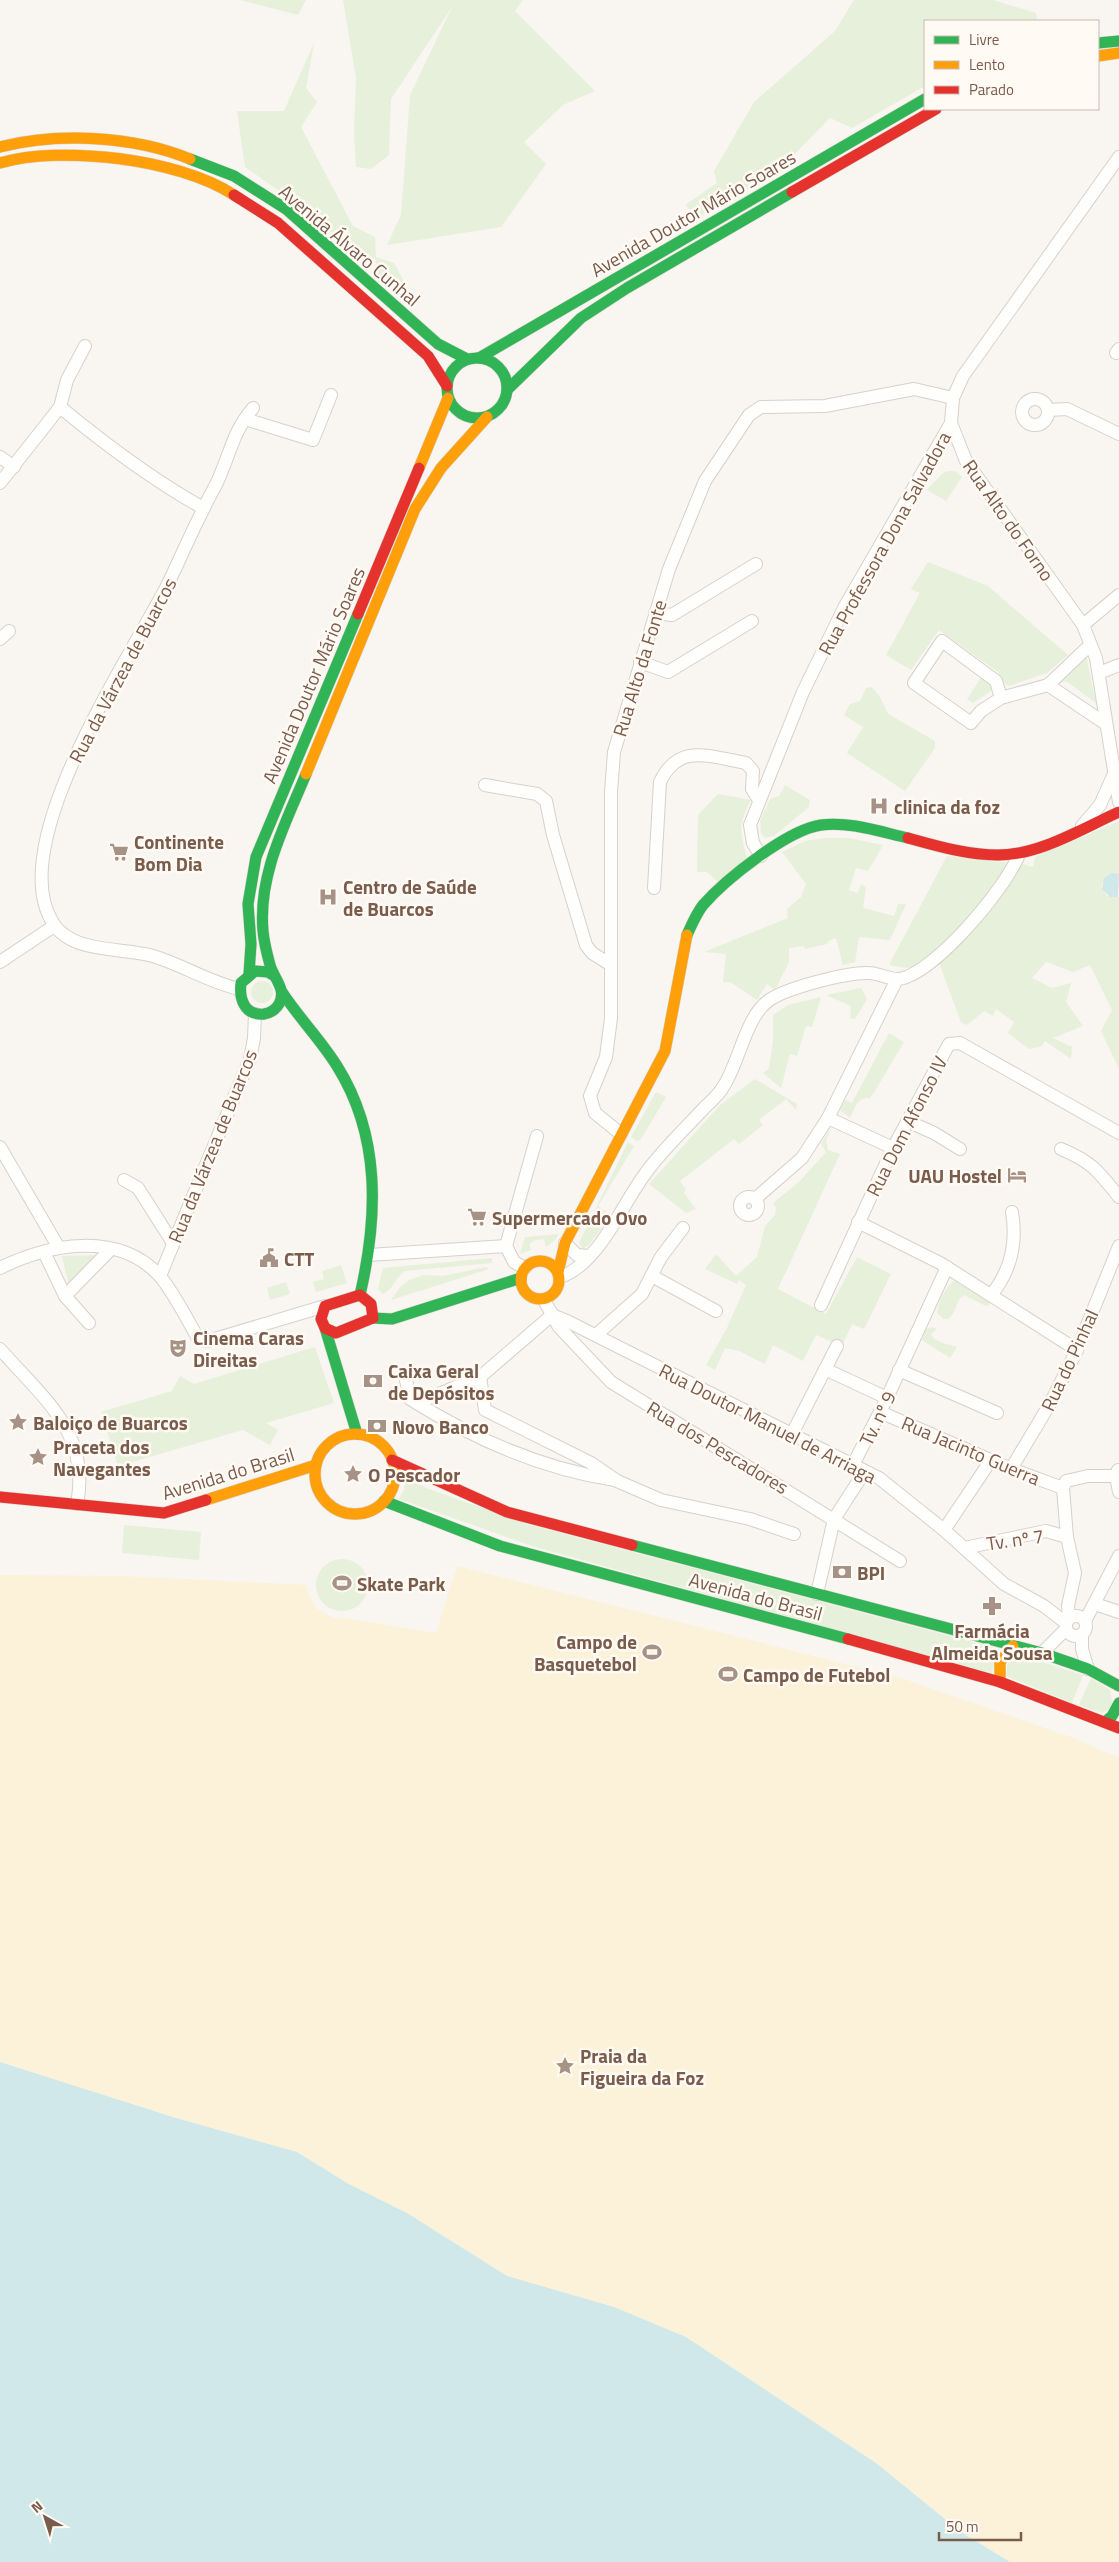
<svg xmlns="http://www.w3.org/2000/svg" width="1119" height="2562" font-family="'Titillium Web',sans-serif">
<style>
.green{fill:#e7f0db}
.sand{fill:#fbf2d9}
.water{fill:#d0e8ea}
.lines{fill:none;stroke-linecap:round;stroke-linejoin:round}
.street-casing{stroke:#d7d1cb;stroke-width:14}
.fast-casing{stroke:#d9d2cb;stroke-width:12}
.slow-casing{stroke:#d9d2cb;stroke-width:12}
.jam-casing{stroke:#d9d2cb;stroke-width:12}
.street{stroke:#fefefd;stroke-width:12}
.fast{stroke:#30b455;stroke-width:11}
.slow{stroke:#ff9f0a;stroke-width:11}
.jam{stroke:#e5322d;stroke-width:11}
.labels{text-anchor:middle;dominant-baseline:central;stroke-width:5;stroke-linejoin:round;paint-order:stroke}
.street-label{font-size:19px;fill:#7a5c4d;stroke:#fffaf3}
.poi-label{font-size:19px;font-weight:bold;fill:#7a5c4d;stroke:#fffaf3;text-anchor:start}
</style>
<rect width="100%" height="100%" fill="#f9f5f0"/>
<g class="green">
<polygon points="240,0 306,0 298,15"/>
<polygon points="343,0 523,0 515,11 595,91 563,105 524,142 546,164 501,227 387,245 401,215 410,95 452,7 391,99 389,155 371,169 356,167 354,132 356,78"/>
<polygon points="854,0 993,0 1036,13 1037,21 925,21 925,86 852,128 830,118 775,174 698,217 685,205 717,183 714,171 754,102 835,31"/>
<polygon points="314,43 306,88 317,102 301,127 353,226 375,237 376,257 394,263 413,298 407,304 378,278 375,258 363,260 303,208 245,167 237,111 284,111"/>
<polygon points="948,471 955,471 962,477 946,501 927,490 942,474"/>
<polygon points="928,562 988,586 1068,655 1047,673 1009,686 1004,683 998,672 939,630 911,670 886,655 920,593 911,589"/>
<polygon points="1086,655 1096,703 1066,681 1057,685"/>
<polygon points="981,678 989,684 992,690 973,703 967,699"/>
<polygon points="872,687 880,697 888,714 935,741 935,748 905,791 847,753 863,727 844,715 850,704 860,701 866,688"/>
<polygon points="785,785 810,800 809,807 774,836 765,838 761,834 760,821 770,799 779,796"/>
<path d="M718,794L751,800C738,824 740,832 747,858L718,882L707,872H697L698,815Z"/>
<polygon points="1119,821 1119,874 1107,875 1101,886 1107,896 1119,897 1119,1069 1101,1031 1112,1010 1090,965 1073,972 1046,962 1032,978 1052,988 1071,983 1066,1002 1083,1026 1053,1038 1072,1047 1071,1059 1045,1041 1042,1046 1029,1049 1008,1033 1014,1022 996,1009 993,1016 984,1011 967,1025 961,1022 938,960 1019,863 1033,867 1035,857"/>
<polygon points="825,838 849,838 883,845 868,871 856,868 849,890 858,893 861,884 866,887 863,908 894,916 898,904 906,904 890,940 859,937 855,962 843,965 836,938 828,941 827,944 805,949 804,946 789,948 789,962 775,990 767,984 757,1000 730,982 723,982 726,954 704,952 788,918 787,909 801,897 806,884 782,852 805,841"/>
<polygon points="947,856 1010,863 989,895 936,953 921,965 906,968 889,965"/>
<circle cx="262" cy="992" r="11"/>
<polygon points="861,988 867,999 855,1019 850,1018 851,1006 826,995"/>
<polygon points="821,997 812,1027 806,1026 797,1056 790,1054 781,1088 763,1073 769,1069 773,1041 773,1015 788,1005"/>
<path d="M889,1033L904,1042L873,1094L870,1098C857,1097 855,1108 850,1118L840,1110L845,1100L852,1103Z"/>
<polygon points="755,1079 797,1104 796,1110 786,1099 759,1120 763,1125 739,1144 734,1139 680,1181 686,1190 684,1193 696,1209 686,1213 649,1184 720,1105"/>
<polygon points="656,1092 666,1097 641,1139 637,1141 631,1137"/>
<polygon points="831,1128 826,1141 828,1150 840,1154 778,1289 826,1314 857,1257 891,1274 864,1329 852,1324 842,1346 816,1335 803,1361 773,1345 765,1364 739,1351 725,1348 715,1370 706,1365 727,1328 746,1285 739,1280 737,1284 705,1269 716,1254 736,1276 757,1257 765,1226 775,1215 776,1208 773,1203 799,1182 826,1152 821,1144"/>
<polygon points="628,1142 634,1146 598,1206 611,1215 589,1245 583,1249 579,1243"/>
<polygon points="559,1234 555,1240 546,1247 544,1239 533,1241 529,1245 531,1250 520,1254 525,1237"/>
<polygon points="101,1255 69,1286 62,1256"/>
<path d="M492,1258V1263L405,1271C395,1277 394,1289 383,1294L378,1289L383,1268Z"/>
<polygon points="341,1265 347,1283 316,1292 313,1282 324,1279 322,1271"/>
<polygon points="486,1267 489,1269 391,1300 401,1286 409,1280 424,1275 443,1276"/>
<path d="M955,1280L991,1300L989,1305L986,1306L964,1295C955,1300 957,1313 948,1319H944L937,1313C938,1303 946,1286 955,1280Z"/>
<polygon points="286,1282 290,1294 270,1300 267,1288"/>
<polygon points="932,1327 937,1329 931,1334 934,1339 943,1343 957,1347 950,1358 922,1340 926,1329"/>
<polygon points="315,1347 334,1403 266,1423 278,1430 270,1445 243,1430 118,1466 101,1412 172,1391 180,1376 194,1384"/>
<polygon points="406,1478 426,1488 530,1525 999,1649 992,1673 535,1547 399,1499 404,1490"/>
<polygon points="124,1525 201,1532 199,1560 122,1553"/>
<circle cx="342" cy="1585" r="26"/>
<polygon points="1015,1656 1023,1656 1083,1675 1072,1703 1006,1676 1008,1660"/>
<polygon points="1091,1678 1110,1690 1112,1702 1110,1709 1102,1713 1079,1705"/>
</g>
<polygon class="sand" points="457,1566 901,1678 1071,1737 1119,1758 1119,2562 1010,2562 961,2532 876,2463 686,2337 614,2307 507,2276 407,2213 347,2183 297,2152 176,2118 0,2062 0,1575 121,1576 307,1585 308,1594 317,1609 333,1618 351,1619 436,1633"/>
<g class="water">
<polygon points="1111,873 1119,874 1118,897 1110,897 1102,889 1104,878"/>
<polygon points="0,2062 176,2118 297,2152 347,2183 407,2213 507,2276 614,2307 686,2337 876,2463 961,2532 1010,2562 0,2562"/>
</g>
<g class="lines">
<g class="street-casing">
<g id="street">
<polyline points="1119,157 963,376 953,398 951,423 966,461 1083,625 1096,658 1119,802"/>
<polyline points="1116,353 1119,349"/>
<circle cx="1035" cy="412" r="13"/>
<path d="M60,407C106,445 151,479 203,508"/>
<polyline points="1048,410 1067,409 1119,434"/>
<polyline points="245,419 313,440 331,395"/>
<polyline points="0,457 14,467"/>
<polyline points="0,483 60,407 67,380 85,346"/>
<polyline points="655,613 672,615 756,564"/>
<polyline points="1083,625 1119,595"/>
<polyline points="0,639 9,631"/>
<polyline points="640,662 668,672 752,621"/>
<polyline points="1099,673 1119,665"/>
<polyline points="1048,685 1106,724"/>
<polyline points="1001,698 996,681 942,641 914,683 971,723 981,711 1001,698 1048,685 1090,645"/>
<polyline points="485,785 537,794 546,801 553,835 586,945 592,953 611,965"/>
<polyline points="1082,826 1100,805 1113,776"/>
<polyline points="761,856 753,843 750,825 803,692 845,606 951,423"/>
<path d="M654,888L660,782C679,742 710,757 746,763L753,771L752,789L759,800"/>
<polyline points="0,962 54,926"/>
<path d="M239,989C208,982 183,965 153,956C123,947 72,954 53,923C3,845 130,658 168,584C180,559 191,533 204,508C209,496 217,485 221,473C232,447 234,431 253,408"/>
<polyline points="828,1118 893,1148"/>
<polyline points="907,1121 934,1133 960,1149"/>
<polyline points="621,1134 595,1113 590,1096 606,1057 611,1018 611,792 614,752 669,569 705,481 749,415 761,407 825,406 914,389 953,398"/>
<polyline points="0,1147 59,1248"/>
<path d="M1061,1149C1092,1162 1098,1171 1119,1197"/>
<polyline points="124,1180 138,1188 173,1243"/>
<circle cx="749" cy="1206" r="9"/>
<polyline points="755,1199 802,1158 828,1118 897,979"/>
<polyline points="858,1222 940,1263 1077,1350"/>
<polyline points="565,1243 577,1255 589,1256"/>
<polyline points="44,1252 65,1296 89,1323"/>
<polyline points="369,1255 506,1246"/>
<path d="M0,1268C49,1244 116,1231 158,1274C172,1289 188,1321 199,1340L208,1341L325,1306"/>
<polyline points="525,1268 514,1262 506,1246 537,1136"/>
<polyline points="160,1276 250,1059 254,1038 255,1014"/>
<polyline points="652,1276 716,1311"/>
<path d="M560,1277C599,1264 621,1206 645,1174C662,1150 685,1129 705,1107C711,1101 719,1095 723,1087C739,1064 745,1018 768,1001C785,988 848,972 869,973C878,973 891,980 899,979C934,974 1007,887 1019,854"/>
<path d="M991,1295C1011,1271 1017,1242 1012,1212"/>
<polyline points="65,1296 111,1249"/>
<polyline points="544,1300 559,1327 611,1382 900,1561"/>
<polyline points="821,1305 893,1148 949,1044 960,1043 1119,1133"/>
<polyline points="552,1315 567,1321 879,1478 944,1530 1004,1584 1044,1606 1066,1623"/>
<polyline points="596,1335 642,1294 661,1257 683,1228"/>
<path d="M0,1349C43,1398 91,1433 77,1504"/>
<polyline points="825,1369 887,1398"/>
<polyline points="899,1370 997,1413"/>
<polyline points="480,1377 485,1410 591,1463 617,1481 661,1500 750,1519 794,1534"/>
<path d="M406,1380L410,1399C472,1438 542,1469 615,1480"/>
<polyline points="417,1403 480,1377 552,1315"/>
<polyline points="880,1412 1011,1469 1063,1488"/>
<polyline points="792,1434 837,1346"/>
<polyline points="853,1465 887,1398 947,1267"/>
<polyline points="1011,1469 1051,1402 1077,1350 1119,1246"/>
<polyline points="1118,1470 1116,1476 1119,1492"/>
<polyline points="944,1530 991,1460"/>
<polyline points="964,1548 1046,1531 1067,1537"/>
<polyline points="817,1594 834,1519 865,1471"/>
<polyline points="1095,1604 1119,1612"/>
<circle cx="1076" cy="1626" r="10"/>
<polyline points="1069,1619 1068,1606 1075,1573 1067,1537 1063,1488 1066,1481 1088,1476 1116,1476"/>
<polyline points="1085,1621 1119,1556"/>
<polyline points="1082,1634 1082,1649 1088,1669"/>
<polyline points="1042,1653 1066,1629"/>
</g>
</g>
<g class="fast-casing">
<g id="fast">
<polyline points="1098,43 1119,41"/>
<polyline points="190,159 234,176 286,209 438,344 467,359"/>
<polyline points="479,358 925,99"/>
<circle cx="477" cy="388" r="30"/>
<polyline points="507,390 581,318 627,288 792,192"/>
<path d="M687,935C692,924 696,914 703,905C726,879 787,830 821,825C849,821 881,832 908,838"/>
<polyline points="249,974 251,944 248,904 256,857 358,614"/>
<path d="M273,975L268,972L255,971L241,983C239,998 244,1016 264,1014C270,1013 276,1009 279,1004C287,989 274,979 270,965C267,954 264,943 263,931C258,875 285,825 306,774"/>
<path d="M282,992C299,1018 321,1040 337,1066C381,1136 378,1217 360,1295"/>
<polyline points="373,1318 392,1319 521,1278"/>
<polyline points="325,1328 357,1434"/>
<polyline points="384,1501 500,1546 848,1639"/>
<polyline points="632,1545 1042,1653 1088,1669 1119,1686"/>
<polyline points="1105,1722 1112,1716 1119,1703"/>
</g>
</g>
<g class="slow-casing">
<g id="slow">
<polyline points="1098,56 1119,53"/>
<path d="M0,147C59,132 134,136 190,159"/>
<path d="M0,163C63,145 179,159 234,195"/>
<polyline points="419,468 448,398"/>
<polyline points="306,774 415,509 441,468 487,417"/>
<circle cx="540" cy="1280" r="19"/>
<polyline points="558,1272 565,1243 665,1051 687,935"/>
<circle cx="355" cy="1474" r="40"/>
<polyline points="206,1500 316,1465"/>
<polyline points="1000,1682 1000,1662 1013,1646"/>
</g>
</g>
<g class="jam-casing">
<g id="jam">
<polyline points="792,192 936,109"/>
<polyline points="234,195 278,223 428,356 447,386"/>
<polyline points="358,614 419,468"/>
<path d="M908,838C937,846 967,855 998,855C1040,855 1081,829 1119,812"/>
<polygon points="360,1295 371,1304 373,1318 336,1333 325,1328 321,1319 325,1306"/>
<polyline points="392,1460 507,1512 632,1545"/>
<polyline points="0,1497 164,1513 206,1500"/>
<polyline points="848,1639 1000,1682 1119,1728"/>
</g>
</g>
<use href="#street" class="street"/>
<use href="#fast" class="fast"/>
<use href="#slow" class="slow"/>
<use href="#jam" class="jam"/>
</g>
<defs>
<g id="hospital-bare" transform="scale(1.5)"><path d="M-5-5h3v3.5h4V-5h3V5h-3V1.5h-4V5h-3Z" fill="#a69286" stroke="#fffaf3" stroke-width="2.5" paint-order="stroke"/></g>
<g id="supermarket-bare" transform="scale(1.5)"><path d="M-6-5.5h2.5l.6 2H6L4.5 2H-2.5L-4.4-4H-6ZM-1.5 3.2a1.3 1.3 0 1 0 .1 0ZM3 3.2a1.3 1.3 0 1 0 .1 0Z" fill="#a69286" stroke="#fffaf3" stroke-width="2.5" paint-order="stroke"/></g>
<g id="hotel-bare" transform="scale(1.5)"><path d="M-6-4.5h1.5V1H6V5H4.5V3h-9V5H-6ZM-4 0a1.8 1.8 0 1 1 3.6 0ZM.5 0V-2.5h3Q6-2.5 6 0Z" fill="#a69286" stroke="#fffaf3" stroke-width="2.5" paint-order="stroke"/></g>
<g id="civic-bare" transform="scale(1.5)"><path d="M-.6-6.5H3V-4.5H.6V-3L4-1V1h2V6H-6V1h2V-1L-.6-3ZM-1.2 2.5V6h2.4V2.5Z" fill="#a69286" stroke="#fffaf3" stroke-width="2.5" paint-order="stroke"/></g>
<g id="theatre-bare" transform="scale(1.5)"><path d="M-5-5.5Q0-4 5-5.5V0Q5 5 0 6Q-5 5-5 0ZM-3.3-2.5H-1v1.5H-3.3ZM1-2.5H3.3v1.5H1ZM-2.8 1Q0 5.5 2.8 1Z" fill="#a69286" stroke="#fffaf3" stroke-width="2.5" paint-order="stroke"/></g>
<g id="bank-bare" transform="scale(1.5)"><path d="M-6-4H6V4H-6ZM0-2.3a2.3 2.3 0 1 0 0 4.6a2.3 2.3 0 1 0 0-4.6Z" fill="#a69286" stroke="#fffaf3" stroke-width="2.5" paint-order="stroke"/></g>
<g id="sight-bare" transform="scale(1.5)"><path d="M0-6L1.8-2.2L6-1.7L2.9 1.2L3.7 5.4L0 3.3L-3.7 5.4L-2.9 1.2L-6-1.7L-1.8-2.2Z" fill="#a69286" stroke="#fffaf3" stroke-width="2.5" paint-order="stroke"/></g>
<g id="stadium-bare" transform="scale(1.5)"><path d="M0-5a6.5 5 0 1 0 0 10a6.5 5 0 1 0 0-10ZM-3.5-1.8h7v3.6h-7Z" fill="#a69286" stroke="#fffaf3" stroke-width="2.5" paint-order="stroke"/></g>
<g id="pharmacy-bare" transform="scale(1.5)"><path d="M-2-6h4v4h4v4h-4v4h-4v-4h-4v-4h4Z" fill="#a69286" stroke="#fffaf3" stroke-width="2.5" paint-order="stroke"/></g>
</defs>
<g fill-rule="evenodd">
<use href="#hospital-bare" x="879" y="806"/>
<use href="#supermarket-bare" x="119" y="852"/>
<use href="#hospital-bare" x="328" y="897"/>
<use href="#hotel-bare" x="1017" y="1175"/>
<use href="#supermarket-bare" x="477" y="1217"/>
<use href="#civic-bare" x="269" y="1258"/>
<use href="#theatre-bare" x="178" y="1348"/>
<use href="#bank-bare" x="373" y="1381"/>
<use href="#sight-bare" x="18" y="1422"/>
<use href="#bank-bare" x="377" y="1426"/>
<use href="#sight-bare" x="38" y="1457"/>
<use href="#sight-bare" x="353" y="1474"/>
<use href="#bank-bare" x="842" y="1572"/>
<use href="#stadium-bare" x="342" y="1583"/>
<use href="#pharmacy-bare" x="992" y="1606"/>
<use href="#stadium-bare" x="652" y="1652"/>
<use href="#stadium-bare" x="728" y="1674"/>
<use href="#sight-bare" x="565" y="2066"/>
</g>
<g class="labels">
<g class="street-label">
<text transform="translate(693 213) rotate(-30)">Avenida Doutor Mário Soares</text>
<text transform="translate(350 245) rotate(40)">Avenida Álvaro Cunhal</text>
<text transform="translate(1009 520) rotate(55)">Rua Alto do Forno</text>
<text transform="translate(884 543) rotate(-61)">Rua Professora Dona Salvadora</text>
<text transform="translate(639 668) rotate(-73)">Rua Alto da Fonte</text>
<text transform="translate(122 670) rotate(-62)">Rua da Várzea de Buarcos</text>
<text transform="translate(313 675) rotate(-67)">Avenida Doutor Mário Soares</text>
<text transform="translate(906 1126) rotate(-63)">Rua Dom Afonso IV</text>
<text transform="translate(212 1146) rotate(-68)">Rua da Várzea de Buarcos</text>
<text transform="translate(1069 1360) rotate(-65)">Rua do Pinhal</text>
<text transform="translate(877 1418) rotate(-64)">Tv. nº 9</text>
<text transform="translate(768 1423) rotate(27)">Rua Doutor Manuel de Arriaga</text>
<text transform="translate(718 1447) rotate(31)">Rua dos Pescadores</text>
<text transform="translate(971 1450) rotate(23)">Rua Jacinto Guerra</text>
<text transform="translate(228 1473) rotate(-17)">Avenida do Brasil</text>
<text transform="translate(1015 1539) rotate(-8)">Tv. nº 7</text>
<text transform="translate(756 1596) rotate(15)">Avenida do Brasil</text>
</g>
<g class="poi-label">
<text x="894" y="806">clinica da foz</text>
<text x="134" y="841">Continente<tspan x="134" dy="22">Bom Dia</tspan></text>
<text x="343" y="886">Centro de Saúde<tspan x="343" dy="22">de Buarcos</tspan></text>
<text x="1002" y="1175" text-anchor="end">UAU Hostel</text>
<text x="492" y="1217">Supermercado Ovo</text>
<text x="284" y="1258">CTT</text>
<text x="193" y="1337">Cinema Caras<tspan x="193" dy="22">Direitas</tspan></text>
<text x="388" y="1370">Caixa Geral<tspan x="388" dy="22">de Depósitos</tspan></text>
<text x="33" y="1422">Baloiço de Buarcos</text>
<text x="392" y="1426">Novo Banco</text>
<text x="53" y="1446">Praceta dos<tspan x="53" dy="22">Navegantes</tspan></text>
<text x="368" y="1474">O Pescador</text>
<text x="857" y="1572">BPI</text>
<text x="357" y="1583">Skate Park</text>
<text x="992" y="1630" text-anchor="middle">Farmácia<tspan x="992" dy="22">Almeida Sousa</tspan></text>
<text x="637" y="1641" text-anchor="end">Campo de<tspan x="637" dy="22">Basquetebol</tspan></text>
<text x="743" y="1674">Campo de Futebol</text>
<text x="580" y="2055">Praia da<tspan x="580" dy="22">Figueira da Foz</tspan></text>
</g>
</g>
<rect x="924" y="20" width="175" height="90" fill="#fffaf3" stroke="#cabbb1"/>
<rect x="934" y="36" width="25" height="8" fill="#30b455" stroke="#cabbb1"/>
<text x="969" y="45" font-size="15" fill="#7a5c4d">Livre</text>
<rect x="934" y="61" width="25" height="8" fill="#ff9f0a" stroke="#cabbb1"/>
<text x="969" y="70" font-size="15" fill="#7a5c4d">Lento</text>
<rect x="934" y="86" width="25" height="8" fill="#e5322d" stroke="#cabbb1"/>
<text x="969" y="95" font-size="15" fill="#7a5c4d">Parado</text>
<g transform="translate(45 2517) rotate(321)" stroke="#fffaf3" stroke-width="4" paint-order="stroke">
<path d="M0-4L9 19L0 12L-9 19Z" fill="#7a5c4d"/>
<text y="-8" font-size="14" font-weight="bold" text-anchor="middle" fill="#7a5c4d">N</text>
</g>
<path d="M939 2532v8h82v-8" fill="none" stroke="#7a5c4d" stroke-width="2.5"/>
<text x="946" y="2532" font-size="15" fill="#7a5c4d" stroke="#fffaf3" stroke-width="4" paint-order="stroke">50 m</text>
</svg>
